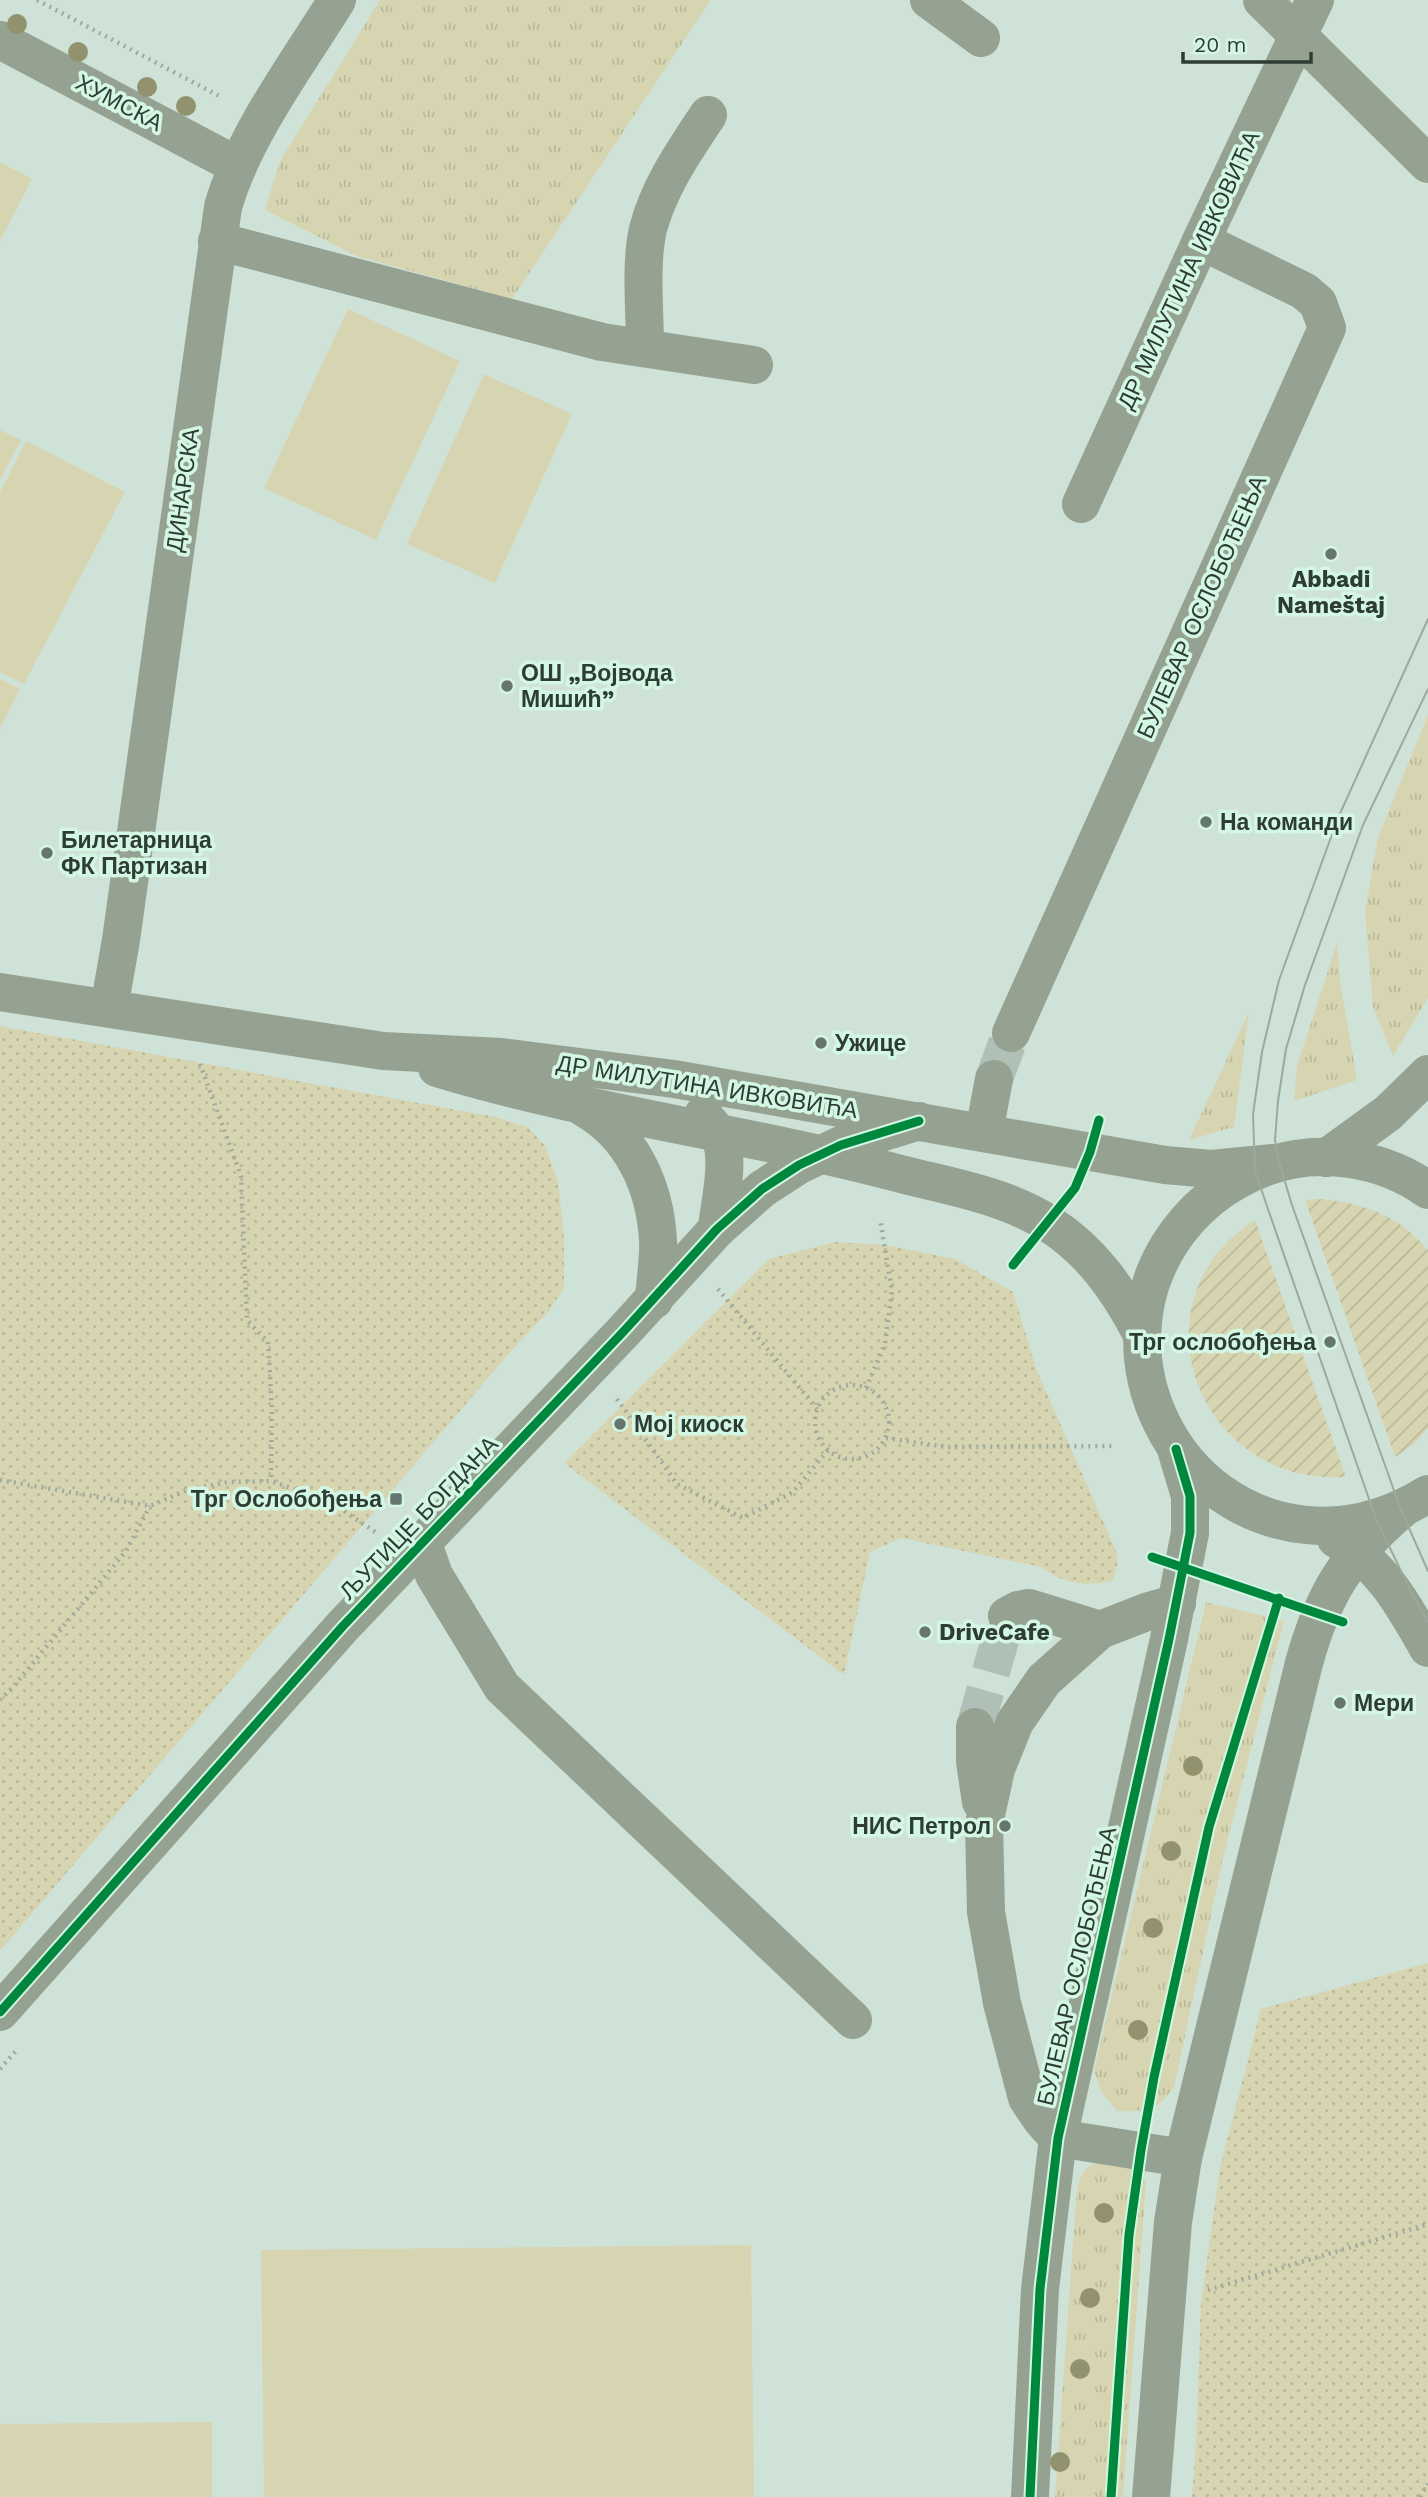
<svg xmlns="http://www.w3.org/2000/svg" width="1428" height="2497" font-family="'Work Sans',sans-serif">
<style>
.grass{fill:url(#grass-tufts)}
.park{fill:url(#park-dots)}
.garden{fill:url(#garden-furrows)}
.pitch{fill:#d7d5b1}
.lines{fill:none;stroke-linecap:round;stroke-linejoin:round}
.minor-tunnel{stroke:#afc1b7;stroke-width:38;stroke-dasharray:38 19;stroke-linecap:butt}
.path{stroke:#9faa9e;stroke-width:4.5;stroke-dasharray:2 5;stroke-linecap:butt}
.minor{stroke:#95a191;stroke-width:38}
.major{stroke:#95a292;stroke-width:38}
.tram{stroke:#9da99d;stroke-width:2}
.cycleway-casing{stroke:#d4f7e4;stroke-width:13}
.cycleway{stroke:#00873e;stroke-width:9}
.tree{fill:#92926e}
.poi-dot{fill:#66766e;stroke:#d4f7e4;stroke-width:2.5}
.labels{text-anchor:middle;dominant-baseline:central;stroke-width:7;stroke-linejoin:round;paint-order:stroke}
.street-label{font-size:23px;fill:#2e3c35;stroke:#d4f7e4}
.poi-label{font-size:23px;font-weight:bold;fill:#2e3c35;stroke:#d4f7e4;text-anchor:start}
</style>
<defs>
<pattern id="grass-tufts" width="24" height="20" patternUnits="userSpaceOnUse" patternTransform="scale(1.75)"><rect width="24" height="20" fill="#d7d5b1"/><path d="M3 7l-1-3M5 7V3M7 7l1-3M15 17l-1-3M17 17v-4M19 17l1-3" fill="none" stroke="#b9b899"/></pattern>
<pattern id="park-dots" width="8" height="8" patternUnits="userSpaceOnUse" patternTransform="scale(1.75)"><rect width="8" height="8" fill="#d7d5b1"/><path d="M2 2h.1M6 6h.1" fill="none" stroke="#b9b899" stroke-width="1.8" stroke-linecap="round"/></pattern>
<pattern id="garden-furrows" width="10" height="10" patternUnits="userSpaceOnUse" patternTransform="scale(1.75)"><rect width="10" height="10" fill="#d7d5b1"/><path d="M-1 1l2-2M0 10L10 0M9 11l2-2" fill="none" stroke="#b9b899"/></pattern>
</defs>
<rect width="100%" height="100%" fill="#cfe2d8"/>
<g class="grass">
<polygon points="380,0 711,0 512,299 357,256 265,210 280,161"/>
<polygon points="1428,715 1428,998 1393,1056 1373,1007 1365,912 1378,837"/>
<polygon points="1337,943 1341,987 1357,1080 1294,1101 1297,1066"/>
<polygon points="1249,1012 1234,1127 1189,1140"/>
<path d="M1206,1602L1284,1621L1224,1854L1174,2087C1156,2112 1147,2112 1117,2111L1102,2093L1094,2070Z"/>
<path d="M1101,2161C1121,2164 1135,2164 1146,2182L1123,2497H1055L1076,2200C1080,2179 1078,2168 1101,2161Z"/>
</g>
<g class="park">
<polygon points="0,1026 495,1117 528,1127 545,1146 558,1181 564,1238 564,1288 549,1311 511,1351 0,1951"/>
<path d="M835,1242L885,1245L955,1259L1013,1292L1037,1371L1116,1551L1118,1562L1113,1581C1085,1587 1064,1584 1041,1567L901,1538L870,1552L844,1675L564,1463L769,1259Z"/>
<polygon points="1428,1963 1428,2497 1192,2497 1196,2442 1201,2303 1220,2167 1261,2009"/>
</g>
<g class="garden">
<path d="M1321,1199C1366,1204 1398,1215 1428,1250V1428L1413,1445L1395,1457L1305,1200Z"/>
<path d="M1255,1220L1346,1477C1197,1487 1128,1300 1255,1220Z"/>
</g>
<g class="pitch">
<polygon points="0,162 32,179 0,241"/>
<polygon points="348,309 460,361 376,540 264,488"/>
<polygon points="484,374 572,414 495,583 407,544"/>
<polygon points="0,430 21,440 0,480"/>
<polygon points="26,441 125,492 24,684 0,672 0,492"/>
<polygon points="0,679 20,689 0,729"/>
<polygon points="751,2245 754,2497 264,2497 261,2250"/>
<polygon points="212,2422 212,2497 0,2497 0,2424"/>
</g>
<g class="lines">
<g class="minor-tunnel">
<polyline points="994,1079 1011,1033"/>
<polyline points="975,1727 1007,1616"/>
</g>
<g class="path">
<polyline points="37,0 221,97"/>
<polyline points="200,1064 241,1176 247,1320 268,1342 272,1410 271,1481"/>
<polyline points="718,1289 817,1409"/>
<circle cx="852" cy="1422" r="37"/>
<polyline points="866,1388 885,1344 892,1291 880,1219"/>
<polyline points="617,1399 677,1484 743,1518 793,1492 828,1450"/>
<polyline points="886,1438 946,1447 1112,1446"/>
<polyline points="0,1480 150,1506 187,1490 228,1482 271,1481 330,1502 377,1533"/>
<polyline points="0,1700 13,1687 126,1551 150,1506"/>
<polyline points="0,2069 16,2051"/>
<polyline points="1208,2290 1428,2224"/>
<polyline points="1420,2497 1428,2484"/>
</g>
<g class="minor">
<polyline points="929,0 981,38"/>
<polyline points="1262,0 1428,164"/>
<polyline points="0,40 238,166"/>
<polyline points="217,241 602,342 754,365"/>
<path d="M645,348C645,311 640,264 648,229C659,187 684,151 708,115"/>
<polyline points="1081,504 1201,241 1315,0"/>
<polyline points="0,992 383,1051 501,1057 674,1079 1165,1165 1211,1169 1273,1163"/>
<path d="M109,1008L121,940L223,207C243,136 298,63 337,0"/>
<polyline points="1011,1033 1327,328 1318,303 1304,291 1201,241"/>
<path d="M437,1068C589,1114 748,1133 901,1174C951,1187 1008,1196 1051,1225C1092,1252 1119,1290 1141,1333"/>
<path d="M584,1108C632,1135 655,1187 658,1240C659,1260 655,1280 654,1300"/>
<path d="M703,1115C710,1124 720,1132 722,1143C729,1166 719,1205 717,1229"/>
<polyline points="984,1132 994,1079"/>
<polyline points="422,1541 434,1575 502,1687 853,2020"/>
<polyline points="1007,1616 1018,1610 1029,1608 1100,1630"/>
<polyline points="975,1727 975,1762 981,1802"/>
<polyline points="0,2012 343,1626 624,1331 717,1229 762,1189 799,1165 841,1145 919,1121"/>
<polyline points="1058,2138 1041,2119 1027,2098 1002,2003 986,1912 984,1824 996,1769 1015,1722 1044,1680 1100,1630 1149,1611 1177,1603"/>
</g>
<g class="major">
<polyline points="1326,1158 1388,1113 1428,1074"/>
<path d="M1428,1190C1383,1158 1319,1147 1266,1167C1226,1182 1192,1208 1169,1245C1099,1358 1173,1512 1307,1525C1351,1529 1391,1517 1428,1494"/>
<path d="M1336,1539C1381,1563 1404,1606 1428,1648"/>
<polyline points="1058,2138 1183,2158"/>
<polyline points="1030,2497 1040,2289 1058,2138 1169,1639 1190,1533 1190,1496 1176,1449"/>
<path d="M1151,2497L1173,2222L1183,2158L1304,1663C1323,1594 1347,1556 1401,1510"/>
</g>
<g class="tram">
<polyline points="1428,619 1338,818 1279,980 1262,1052 1253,1114 1255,1171 1269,1212 1376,1519 1413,1596 1428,1622"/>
<polyline points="1428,689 1363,825 1305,985 1286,1049 1278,1101 1275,1140 1279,1162 1292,1205 1401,1510 1428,1571"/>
</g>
<g class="cycleway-casing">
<g id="cycleway">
<polyline points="1013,1265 1075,1188 1090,1152 1099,1120"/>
<polyline points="1152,1557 1343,1622"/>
<polyline points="0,2012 343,1626 624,1331 717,1229 762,1189 799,1165 841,1145 919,1121"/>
<polyline points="1030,2497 1040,2289 1058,2138 1169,1639 1190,1533 1190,1496 1176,1449"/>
<polyline points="1111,2497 1129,2235 1141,2150 1154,2077 1209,1827 1279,1598"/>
</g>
</g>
<use href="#cycleway" class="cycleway"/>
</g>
<g class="tree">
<circle cx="17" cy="24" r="10"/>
<circle cx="78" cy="52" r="10"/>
<circle cx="147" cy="87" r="10"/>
<circle cx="186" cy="106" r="10"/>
<circle cx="1193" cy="1766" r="10"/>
<circle cx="1171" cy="1851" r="10"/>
<circle cx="1153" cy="1928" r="10"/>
<circle cx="1138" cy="2030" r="10"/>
<circle cx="1104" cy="2213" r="10"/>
<circle cx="1090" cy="2298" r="10"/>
<circle cx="1080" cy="2369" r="10"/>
<circle cx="1060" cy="2462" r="10"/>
</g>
<g class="poi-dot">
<circle cx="1331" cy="554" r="7"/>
<circle cx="507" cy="686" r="7"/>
<circle cx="1206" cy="822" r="7"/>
<circle cx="47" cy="853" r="7"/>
<circle cx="821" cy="1043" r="7"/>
<circle cx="1330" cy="1342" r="7"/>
<circle cx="620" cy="1424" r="7"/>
<rect x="389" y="1492" width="14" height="14" rx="3.5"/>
<circle cx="925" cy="1632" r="7"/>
<circle cx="1340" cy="1703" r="7"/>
<circle cx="1005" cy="1826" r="7"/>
</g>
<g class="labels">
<g class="street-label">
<text transform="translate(119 103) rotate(28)">ХУМСКА</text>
<text transform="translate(1189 270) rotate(-65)">ДР МИЛУТИНА ИВКОВИЋА</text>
<text transform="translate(183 490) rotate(-82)">ДИНАРСКА</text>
<text transform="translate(1202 607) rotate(-66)">БУЛЕВАР ОСЛОБОЂЕЊА</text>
<text transform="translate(707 1087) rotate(9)">ДР МИЛУТИНА ИВКОВИЋА</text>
<text transform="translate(419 1518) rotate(-46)">ЉУТИЦЕ БОГДАНА</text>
<text transform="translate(1077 1966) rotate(-77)">БУЛЕВАР ОСЛОБОЂЕЊА</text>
</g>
<g class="poi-label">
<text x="1331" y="579" text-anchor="middle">Abbadi<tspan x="1331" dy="26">Nameštaj</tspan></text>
<text x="521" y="673">ОШ „Војвода<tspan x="521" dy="26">Мишић”</tspan></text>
<text x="1220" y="822">На команди</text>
<text x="61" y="840">Билетарница<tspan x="61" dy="26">ФК Партизан</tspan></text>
<text x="835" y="1043">Ужице</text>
<text x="1316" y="1342" text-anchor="end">Трг ослобођења</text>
<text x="634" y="1424">Мој киоск</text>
<text x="382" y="1499" text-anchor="end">Трг Ослобођења</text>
<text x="939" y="1632">DriveCafe</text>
<text x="1354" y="1703">Мери</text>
<text x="991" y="1826" text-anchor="end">НИС Петрол</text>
</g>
</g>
<path d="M1183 52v10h128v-10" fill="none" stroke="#2e3c35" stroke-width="3.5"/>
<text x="1194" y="52" font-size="21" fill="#2e3c35" stroke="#d4f7e4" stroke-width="5" paint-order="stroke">20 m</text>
</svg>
